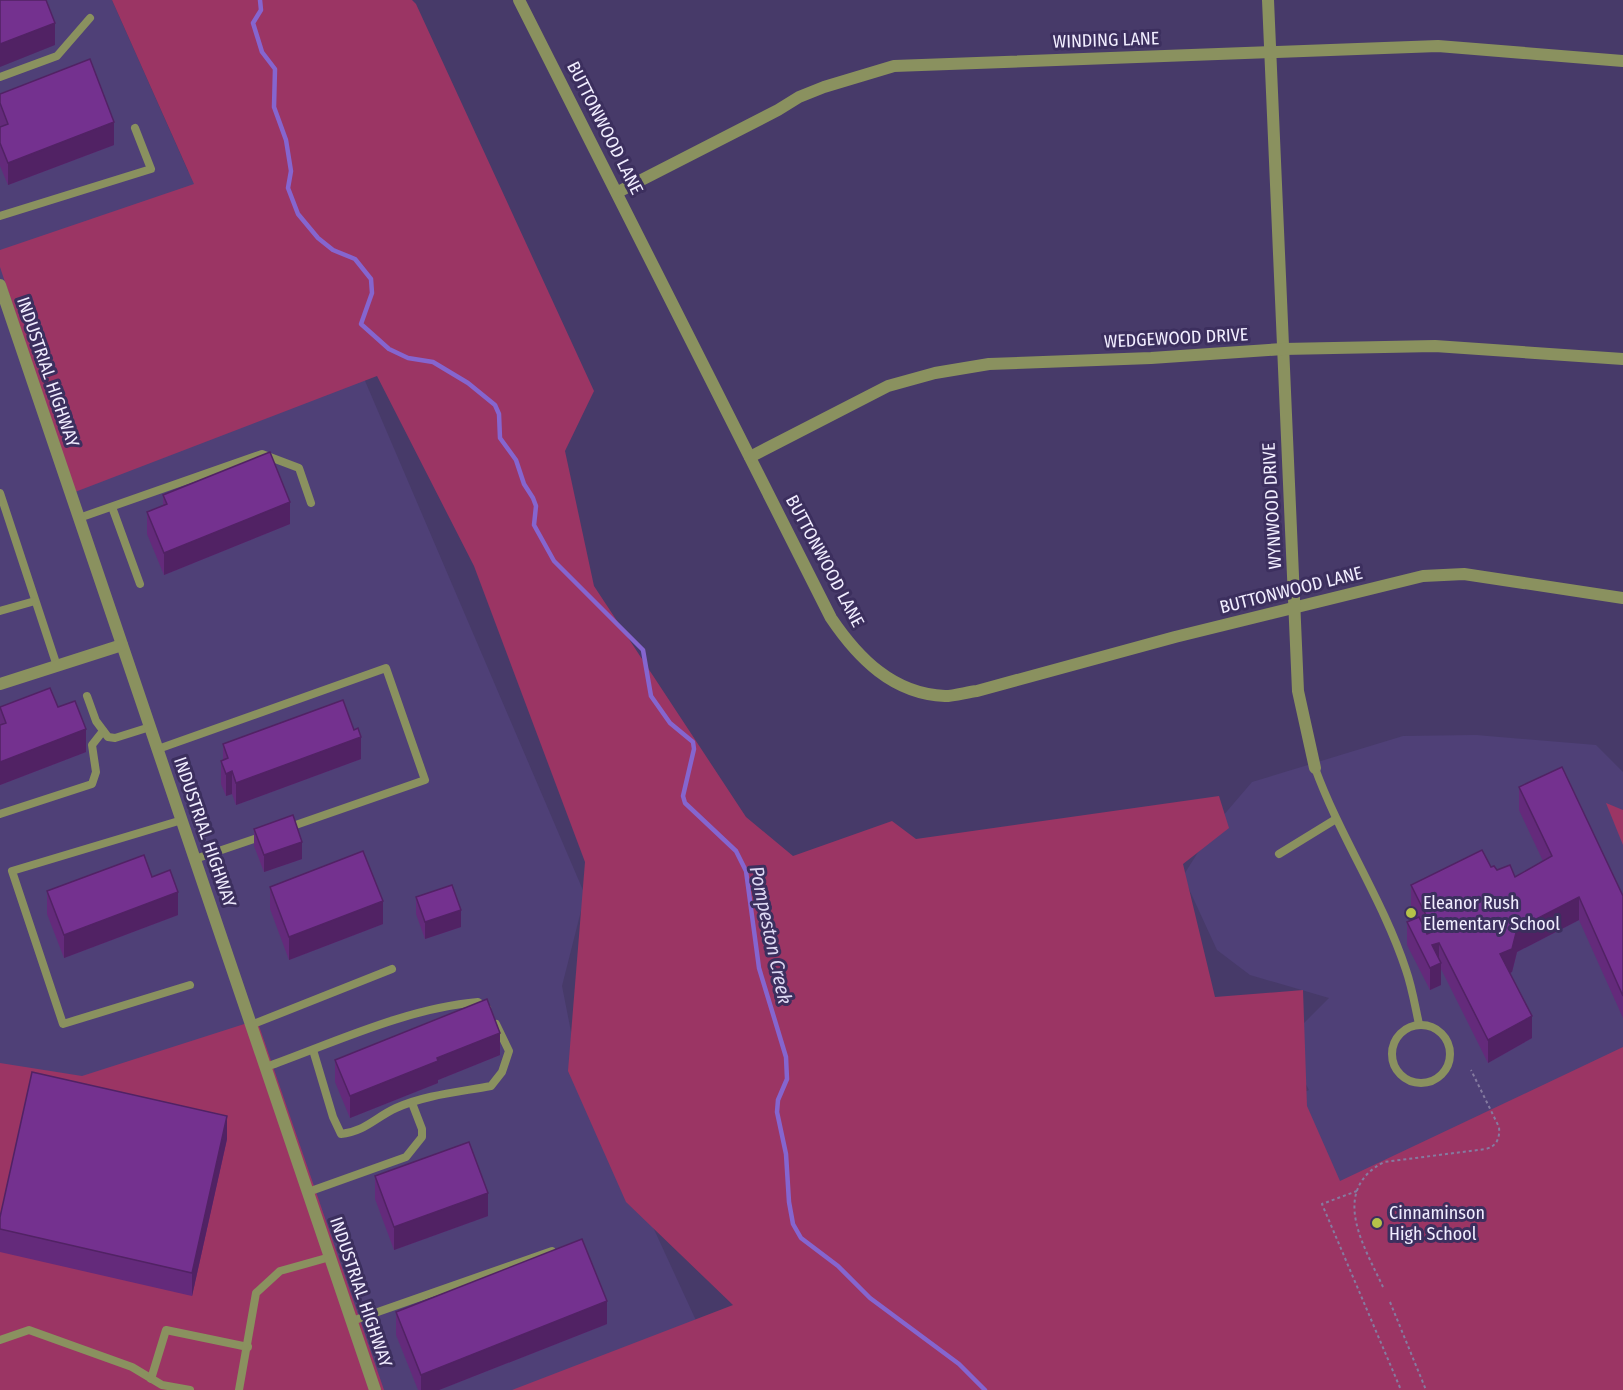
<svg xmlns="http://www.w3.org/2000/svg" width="1623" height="1390" font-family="'Fira Sans Condensed',sans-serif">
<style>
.built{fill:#4f4077}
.green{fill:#9b3564}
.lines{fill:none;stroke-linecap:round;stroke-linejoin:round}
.stream{stroke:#8565cf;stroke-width:4.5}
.path{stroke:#857ba0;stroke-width:2;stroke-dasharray:3 3;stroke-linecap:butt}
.service{stroke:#8a915f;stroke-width:8}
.minor{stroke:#8a915f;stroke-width:12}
.wall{fill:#642a7b}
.shaded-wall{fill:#512264}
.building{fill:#74318f;stroke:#512264;stroke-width:1.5}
.poi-dot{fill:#b5c249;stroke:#3c2f5e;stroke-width:2}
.labels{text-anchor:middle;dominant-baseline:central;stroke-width:6;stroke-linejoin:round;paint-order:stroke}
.street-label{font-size:18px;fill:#f1edff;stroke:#3c2f5e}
.poi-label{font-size:18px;fill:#f1edff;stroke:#3c2f5e;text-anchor:start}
.water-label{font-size:20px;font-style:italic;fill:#ddd7f2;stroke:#3c2f5e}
</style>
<rect width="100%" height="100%" fill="#473a69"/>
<g class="built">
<polygon points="0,0 112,0 188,171 324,285 585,895 562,986 577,1062 728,1390 0,1390"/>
<polygon points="1476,735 1596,745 1623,772 1623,1390 1167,1150 1309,1090 1301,1075 1296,1031 1329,998 1250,975 1217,950 1183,876 1216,824 1252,782 1403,736"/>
</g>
<g class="green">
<polygon points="112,0 412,0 416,4 594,391 565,451 594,586 746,817 793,856 892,821 916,839 1219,796 1229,828 1183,864 1215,997 1303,990 1307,1106 1340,1181 1623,1047 1623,1390 512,1390 733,1305 626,1202 568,1071 585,862 474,566 377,376 75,492 0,267 0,250 194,184"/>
<polygon points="1606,803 1623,810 1623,845"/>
<polygon points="257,1020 384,1390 0,1390 0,1063 82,1076"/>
</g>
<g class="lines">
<polyline class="stream" points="260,0 261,10 253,23 262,52 275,69 274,107 286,140 291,171 288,188 298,214 318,238 333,250 355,259 371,279 372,293 361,324 389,349 408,358 433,362 468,383 495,405 499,414 500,438 516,460 524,484 533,498 536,506 534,525 554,561 643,650 651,696 670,723 693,742 694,749 683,796 685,803 736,851 746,871 759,968 786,1057 787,1079 778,1100 777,1112 786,1154 789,1202 793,1224 801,1238 838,1266 870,1298 959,1364 985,1390"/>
<g class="path">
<polyline points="1357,1191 1322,1204 1401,1390"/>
<path d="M1383,1287C1364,1246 1329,1191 1384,1162L1486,1149C1497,1146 1500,1138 1499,1127L1471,1070"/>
<polyline points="1390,1302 1426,1390"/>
</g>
<g class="service">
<polyline points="0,77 57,56 90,18"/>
<polyline points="0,216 151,169 135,128"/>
<polyline points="0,493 57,666"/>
<polyline points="112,507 140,584"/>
<polyline points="79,518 262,454 299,468 311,503"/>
<polyline points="0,611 35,601"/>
<polyline points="87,696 96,721 108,737 115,738 150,727"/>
<polyline points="158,749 386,668 425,780 287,828"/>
<path d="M1315,768C1340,837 1383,900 1406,970C1412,987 1415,1006 1419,1024"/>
<polyline points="0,814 92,784 96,772 92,745 103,731"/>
<polyline points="182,820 12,871 63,1024 190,985"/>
<polyline points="1279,854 1336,819"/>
<polyline points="195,859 263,836"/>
<circle cx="1421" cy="1054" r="29"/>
<polyline points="251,1025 392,969"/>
<path d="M313,1050L333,1117L341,1134C364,1132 376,1117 396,1108C425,1095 459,1092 491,1086L502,1072L509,1051L496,1024"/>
<path d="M266,1067C333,1043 407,1008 478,1002L487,1008"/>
<polyline points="308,1192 406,1157 422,1137 422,1129 412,1103"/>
<polyline points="352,1321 552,1251"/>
<polyline points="0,1340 29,1330 132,1367 162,1385 190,1390"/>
<polyline points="151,1379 166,1330 248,1347"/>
<polyline points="239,1390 256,1293 280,1271 330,1257"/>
</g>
<g class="minor">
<path d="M519,0L831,618C858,658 893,694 945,696C955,696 967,692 977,691L1175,637L1423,576L1464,574L1623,598"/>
<polyline points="1268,0 1298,691 1315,768"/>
<polyline points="618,192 778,110 799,97 824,87 894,66 1438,46 1623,61"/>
<polyline points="0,285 375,1390"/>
<polyline points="750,457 888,386 935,373 989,364 1151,358 1283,349 1435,346 1623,359"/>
<polyline points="0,684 122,645"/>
</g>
</g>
<g class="wall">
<polygon points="0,94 114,145 8,185 0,166"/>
<polygon points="163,495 290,524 164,575 147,534 147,512 163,505"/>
<polygon points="0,707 58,707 86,752 0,785"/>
<polygon points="223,744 361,759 236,805 232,794 226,796 221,784 221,761 223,760"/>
<polygon points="1519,787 1623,896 1623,1018 1579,920 1517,952 1512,972 1510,973 1532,1038 1488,1063 1441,969 1441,985 1430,990 1407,945 1407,922 1416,918 1411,907 1411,885 1491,867 1515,877 1543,861 1519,810"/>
<polygon points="254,829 302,859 264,872 254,846"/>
<polygon points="152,877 178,915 64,958 47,914 47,891"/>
<polygon points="270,887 383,924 289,960 270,909"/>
<polygon points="416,897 461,927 425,939 416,914"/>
<polygon points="500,1055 438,1080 438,1083 350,1118 335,1082 335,1060"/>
<polygon points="227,1139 192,1296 0,1252 0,1217"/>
<polygon points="375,1176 488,1216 394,1250 375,1199"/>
<polygon points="396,1312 607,1324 439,1390 418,1390 396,1335"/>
</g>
<g class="shaded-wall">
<polygon points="55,23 55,45 0,67 0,44"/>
<polygon points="114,122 114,145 8,185 8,163"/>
<polygon points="290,502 290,524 164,575 164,553"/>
<polygon points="86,729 86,752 0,785 0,762"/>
<polygon points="361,737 361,759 236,805 236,783"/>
<polygon points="232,771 232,794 226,796 226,774"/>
<polygon points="302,842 302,859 264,872 264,855"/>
<polygon points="178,892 178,915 64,958 64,935"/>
<polygon points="1579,897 1579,920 1517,952 1512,972 1500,977 1500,954 1517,929"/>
<polygon points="383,901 383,924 289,960 289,937"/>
<polygon points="461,910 461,927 425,939 425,922"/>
<polygon points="1439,943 1439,964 1441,963 1441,985 1430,990 1430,968 1432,945"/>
<polygon points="1532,1016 1532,1038 1488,1063 1488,1040"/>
<polygon points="500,1033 500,1055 438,1080 438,1083 350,1118 350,1096 437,1058"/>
<polygon points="227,1116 227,1139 192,1296 192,1273"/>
<polygon points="488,1193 488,1216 394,1250 394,1227"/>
<polygon points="607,1301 607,1324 439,1390 421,1390 421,1375"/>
</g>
<g class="building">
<polygon points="0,0 46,0 55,23 0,44"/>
<polygon points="90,59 114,122 8,163 0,143 0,127 8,124 0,103 0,94"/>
<polygon points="270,452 290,502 164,553 147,512 167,504 163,495"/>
<polygon points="50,688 58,707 75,701 86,729 0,762 0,725 6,723 0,707"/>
<polygon points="343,700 354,730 358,728 361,737 236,783 232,771 226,774 221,761 228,758 223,744"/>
<polygon points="1562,767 1623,896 1623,996 1579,897 1517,929 1512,949 1500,954 1532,1016 1488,1040 1439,943 1432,945 1441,963 1430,968 1407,922 1419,917 1427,934 1434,931 1411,885 1482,850 1491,867 1494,866 1497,870 1510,865 1515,877 1552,856 1519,787"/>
<polygon points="293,815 302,842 264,855 254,829"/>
<polygon points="363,851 383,901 289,937 270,887"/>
<polygon points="144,855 152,877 170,870 178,892 64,935 47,891"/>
<polygon points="452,885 461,910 425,922 416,897"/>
<polygon points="487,999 500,1033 437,1058 438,1061 350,1096 335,1060"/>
<polygon points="32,1072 227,1116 192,1273 0,1229 0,1217"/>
<polygon points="469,1142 488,1193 394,1227 375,1176"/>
<polygon points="582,1239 607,1301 421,1375 396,1312"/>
</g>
<g class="poi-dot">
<circle cx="1411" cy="913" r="6"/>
<circle cx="1377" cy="1223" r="6"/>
</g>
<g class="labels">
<g class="street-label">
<text transform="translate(1106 40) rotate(-2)">WINDING LANE</text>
<text transform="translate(605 128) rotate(63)">BUTTONWOOD LANE</text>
<text transform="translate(1176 338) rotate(-3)">WEDGEWOOD DRIVE</text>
<text transform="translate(48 372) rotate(71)">INDUSTRIAL HIGHWAY</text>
<text transform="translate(1272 506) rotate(-93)">WYNWOOD DRIVE</text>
<text transform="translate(825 561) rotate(62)">BUTTONWOOD LANE</text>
<text transform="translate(1291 590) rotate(-14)">BUTTONWOOD LANE</text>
<text transform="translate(205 832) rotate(71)">INDUSTRIAL HIGHWAY</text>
<text transform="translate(361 1292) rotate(71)">INDUSTRIAL HIGHWAY</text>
</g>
<g class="poi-label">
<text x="1423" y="903">Eleanor Rush<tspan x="1423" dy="21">Elementary School</tspan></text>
<text x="1389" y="1213">Cinnaminson<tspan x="1389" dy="21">High School</tspan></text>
</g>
<g class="water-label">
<text transform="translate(771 935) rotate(78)">Pompeston Creek</text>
</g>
</g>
</svg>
